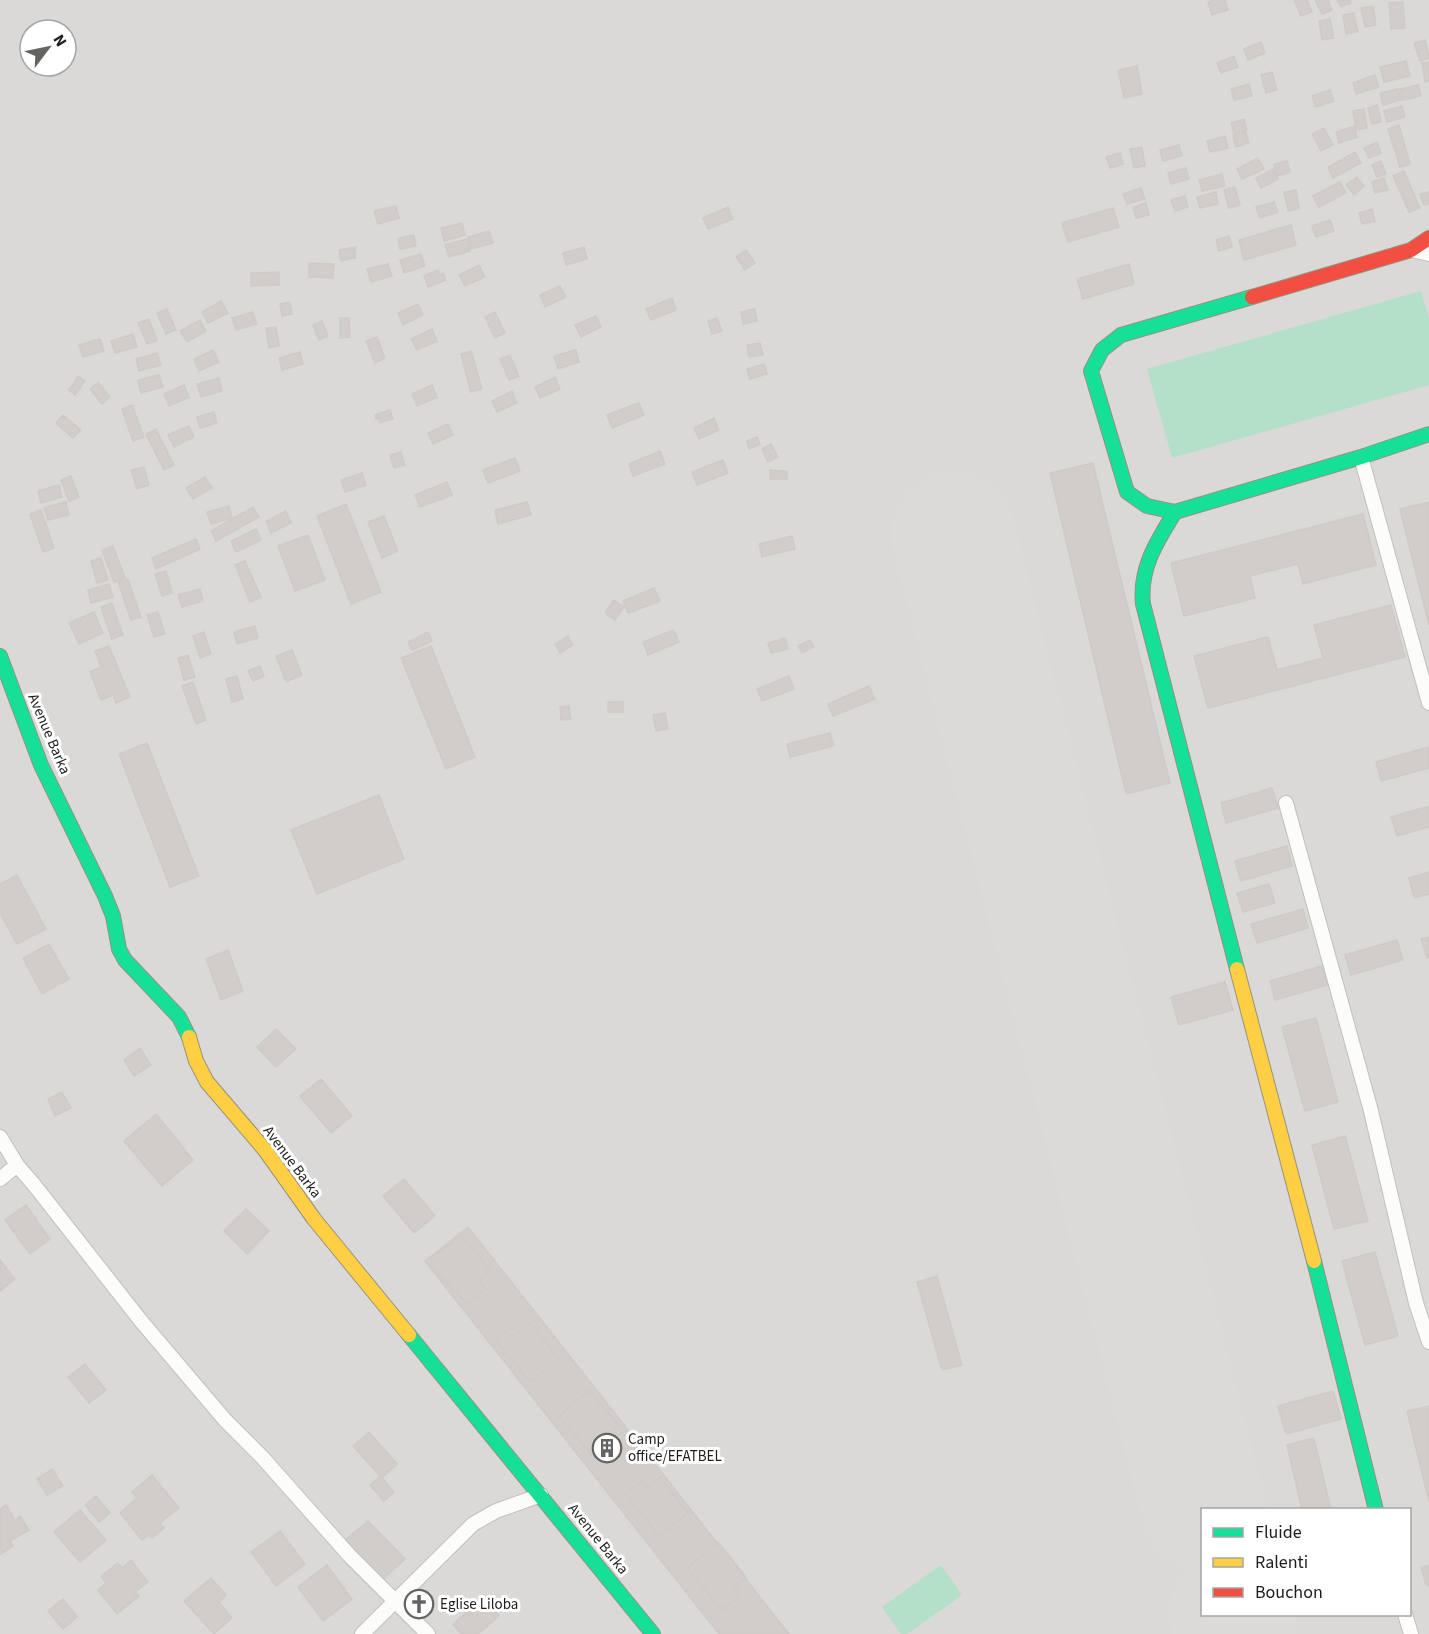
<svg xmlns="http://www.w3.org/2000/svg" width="1429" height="1634" font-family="'Source Sans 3',sans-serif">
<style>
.residential{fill:#dbd9d7;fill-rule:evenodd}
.pitch{fill:#b4dfc8}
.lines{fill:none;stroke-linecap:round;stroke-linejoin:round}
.runway{stroke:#dbdad8;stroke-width:124}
.building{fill:#d0cdcb;stroke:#cfcac7;stroke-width:1.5}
.street-casing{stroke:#c1c0be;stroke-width:16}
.fast-casing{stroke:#95937f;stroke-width:16}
.slow-casing{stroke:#95937f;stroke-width:16}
.jam-casing{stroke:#95937f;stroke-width:16}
.street{stroke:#fcfcfb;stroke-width:14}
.fast{stroke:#16e098;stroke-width:14}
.slow{stroke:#ffcf43;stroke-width:14}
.jam{stroke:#f24e42;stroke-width:14}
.labels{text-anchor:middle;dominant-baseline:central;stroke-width:6;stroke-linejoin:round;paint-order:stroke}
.street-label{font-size:15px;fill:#1d1d1d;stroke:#fff}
.poi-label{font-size:15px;fill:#1d1d1d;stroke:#fff;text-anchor:start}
</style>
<rect width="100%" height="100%" fill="#ece9e6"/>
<path class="residential" d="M0,0H1429V1634H0ZM30,30H66V66H30ZM1202,1510H1410V1614H1202Z"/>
<g class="pitch">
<polygon points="1421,291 1429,319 1429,385 1172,458 1147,369"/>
<polygon points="941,1565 962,1595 907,1634 901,1634 882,1607"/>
</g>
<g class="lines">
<g class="runway">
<polyline points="953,534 1204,1510"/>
<polyline points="1231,1614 1236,1634"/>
</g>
</g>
<g class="building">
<polygon points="1215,0 1225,0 1228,10 1212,15 1208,2"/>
<polygon points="1294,0 1307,0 1312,12 1301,16"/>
<polygon points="1315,0 1328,0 1332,10 1322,14"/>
<polygon points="1337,0 1350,0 1351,3 1341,7"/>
<polygon points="1403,2 1405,28 1391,29 1389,3"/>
<polygon points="1373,6 1376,25 1365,27 1361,8"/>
<polygon points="1354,13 1358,32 1346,34 1343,15"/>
<polygon points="1330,19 1334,38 1322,40 1319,21"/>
<polygon points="1425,40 1429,58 1420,61 1414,43"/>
<polygon points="1261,42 1265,53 1248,60 1244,49"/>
<polygon points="1234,56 1238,67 1221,73 1217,63"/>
<polygon points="1406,61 1410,76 1384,82 1380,67"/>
<polygon points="1429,62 1429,81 1425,82 1422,63"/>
<polygon points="1137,66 1142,94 1124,98 1118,70"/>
<polygon points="1272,72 1277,90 1266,93 1261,75"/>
<polygon points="1375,75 1379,87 1356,94 1353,83"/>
<polygon points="1249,84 1252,96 1234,100 1231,89"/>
<polygon points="1418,85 1421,96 1403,100 1400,89"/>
<polygon points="1398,89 1401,100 1383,105 1380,93"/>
<polygon points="1330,90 1334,101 1316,107 1312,96"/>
<polygon points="1377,105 1381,122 1372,124 1368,108"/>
<polygon points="1402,106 1405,117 1387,122 1384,111"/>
<polygon points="1364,109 1367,128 1356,130 1353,111"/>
<polygon points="1244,119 1247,130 1234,134 1231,123"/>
<polygon points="1399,125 1410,164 1400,167 1388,129"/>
<polygon points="1354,126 1357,137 1339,143 1336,132"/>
<polygon points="1324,128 1333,145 1321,151 1312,134"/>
<polygon points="1246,132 1249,143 1236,147 1233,136"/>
<polygon points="1225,136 1228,148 1210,152 1207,141"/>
<polygon points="1377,142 1381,153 1369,158 1364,148"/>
<polygon points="1179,145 1182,156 1163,161 1160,150"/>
<polygon points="1142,147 1145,166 1134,168 1130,149"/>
<polygon points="1355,152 1361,163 1333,178 1328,167"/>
<polygon points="1120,153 1123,164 1110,168 1106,157"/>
<polygon points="1258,158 1264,169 1242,179 1237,169"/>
<polygon points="1287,161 1290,172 1277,176 1274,164"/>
<polygon points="1381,161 1386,174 1377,177 1372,165"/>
<polygon points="1186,168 1189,179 1171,184 1168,173"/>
<polygon points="1273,169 1278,179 1261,188 1256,178"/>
<polygon points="1404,171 1420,208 1409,212 1393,176"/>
<polygon points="1222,174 1225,186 1202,191 1199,180"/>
<polygon points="1357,177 1364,186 1354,195 1346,185"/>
<polygon points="1384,178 1388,190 1375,193 1372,182"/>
<polygon points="1340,182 1346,193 1319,207 1313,196"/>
<polygon points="1235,187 1240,205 1229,208 1224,190"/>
<polygon points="1141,188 1145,199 1127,204 1123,194"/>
<polygon points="1296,190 1299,209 1288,211 1284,192"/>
<polygon points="1216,192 1218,204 1200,208 1197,197"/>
<polygon points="1429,192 1429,204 1424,205 1420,194"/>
<polygon points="1185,196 1188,207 1175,211 1171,200"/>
<polygon points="1274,202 1278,212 1260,218 1256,207"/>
<polygon points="1146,203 1149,215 1136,218 1133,207"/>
<polygon points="396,206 399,218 378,224 374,211"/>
<polygon points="728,207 733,219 708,229 703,218"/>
<polygon points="1113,208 1119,227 1068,242 1062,223"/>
<polygon points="1372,209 1375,221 1362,224 1359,213"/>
<polygon points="1330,220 1334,231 1316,237 1312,226"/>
<polygon points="462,223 465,235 444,241 441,228"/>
<polygon points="1291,225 1296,245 1244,260 1239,240"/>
<polygon points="489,231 493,243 471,249 468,237"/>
<polygon points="414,235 416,246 400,249 398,238"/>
<polygon points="1229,236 1232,247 1219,251 1216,240"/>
<polygon points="467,239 470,251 449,257 445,245"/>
<polygon points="356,247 355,258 341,261 339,250"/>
<polygon points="584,247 587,259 566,265 563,253"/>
<polygon points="746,250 755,263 745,270 736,257"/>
<polygon points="421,254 425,266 404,273 400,260"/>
<polygon points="309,263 334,264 333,278 309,277"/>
<polygon points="388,264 392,276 371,282 367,269"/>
<polygon points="1129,264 1134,284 1083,299 1077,279"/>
<polygon points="479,265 485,277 465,286 459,275"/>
<polygon points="438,270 440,275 443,273 446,280 428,287 424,276"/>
<polygon points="279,272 279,285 251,286 251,273"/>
<polygon points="560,286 566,297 545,307 540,295"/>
<polygon points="672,298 676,310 651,320 646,309"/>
<polygon points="221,301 228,313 208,323 202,312"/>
<polygon points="290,302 292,314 282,316 280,304"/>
<polygon points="418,304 423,315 403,325 398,313"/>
<polygon points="167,309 176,330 166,334 157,313"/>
<polygon points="755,309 757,321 743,324 741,312"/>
<polygon points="253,312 257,324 236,330 232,318"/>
<polygon points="495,312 505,333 495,338 485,317"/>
<polygon points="596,316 601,327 581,337 575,325"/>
<polygon points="340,318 349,318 350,337 340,338"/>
<polygon points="717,318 722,331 712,334 708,321"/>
<polygon points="149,319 157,340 147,344 138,323"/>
<polygon points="200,320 206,331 187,342 180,331"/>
<polygon points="322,321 328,336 319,340 313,325"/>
<polygon points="276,327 279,346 269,348 266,328"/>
<polygon points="432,329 437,341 417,350 411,339"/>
<polygon points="133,334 137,347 115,353 111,341"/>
<polygon points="377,337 385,358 375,363 366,341"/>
<polygon points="100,339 104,351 83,357 79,345"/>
<polygon points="760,343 763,355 749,357 747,345"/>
<polygon points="213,350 219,362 199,371 194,359"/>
<polygon points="576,350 579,362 558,369 554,356"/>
<polygon points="471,351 482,389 471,392 461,354"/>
<polygon points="300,352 303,364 282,370 279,358"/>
<polygon points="157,353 161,365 139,371 136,359"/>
<polygon points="510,355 519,376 509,380 500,359"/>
<polygon points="764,364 767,374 750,379 747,369"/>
<polygon points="159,375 163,387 141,393 138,380"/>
<polygon points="78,376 85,381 75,395 69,390"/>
<polygon points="555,377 560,389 540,398 535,387"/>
<polygon points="219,378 222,391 201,397 197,384"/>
<polygon points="98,382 110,397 102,404 90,389"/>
<polygon points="184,385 189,397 169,406 164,394"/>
<polygon points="432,385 437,397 417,406 412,394"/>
<polygon points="512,391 517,403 497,412 492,401"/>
<polygon points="639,403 644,415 612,428 607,415"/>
<polygon points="132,405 144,437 133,441 122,409"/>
<polygon points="390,410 393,419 380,423 378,418 376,419 375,415"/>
<polygon points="214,412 217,423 200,428 197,417"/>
<polygon points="63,415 81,430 73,438 56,423"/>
<polygon points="714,418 719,430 699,439 694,428"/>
<polygon points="448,424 453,435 433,444 428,433"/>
<polygon points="189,426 194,437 174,447 168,435"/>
<polygon points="156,429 174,465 164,470 146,434"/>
<polygon points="757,437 760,444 749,449 747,441"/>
<polygon points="771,444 778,457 768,462 762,449"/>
<polygon points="660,451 665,464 633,476 629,464"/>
<polygon points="401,452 405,465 394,468 390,455"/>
<polygon points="515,458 520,471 488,483 483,470"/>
<polygon points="723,460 728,473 697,485 692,472"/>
<polygon points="1093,463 1170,783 1126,794 1050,473"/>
<polygon points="144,467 149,485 137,489 131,470"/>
<polygon points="770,470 787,471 787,479 770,479"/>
<polygon points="362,473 366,485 345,492 341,480"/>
<polygon points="71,476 79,497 69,502 61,480"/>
<polygon points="205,477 212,488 193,499 186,488"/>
<polygon points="447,482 452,495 420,507 415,495"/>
<polygon points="59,485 62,497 41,503 38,491"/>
<polygon points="66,502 69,515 48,520 44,508"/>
<polygon points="527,502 531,515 498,524 495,510"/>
<polygon points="1429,502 1429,625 1400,509"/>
<polygon points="346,504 381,592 351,604 317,516"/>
<polygon points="229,506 232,518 211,524 207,512"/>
<polygon points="253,507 259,517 216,541 211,531"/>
<polygon points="41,510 54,548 43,552 30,514"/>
<polygon points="286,511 291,523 271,533 266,521"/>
<polygon points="1363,514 1376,565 1303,584 1298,564 1250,576 1255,598 1184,616 1171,563"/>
<polygon points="384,516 398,551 382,558 368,522"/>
<polygon points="256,529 261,540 236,552 231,541"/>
<polygon points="308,535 325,580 295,591 278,546"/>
<polygon points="792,536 795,549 762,557 759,544"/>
<polygon points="196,539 200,549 156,569 152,558"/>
<polygon points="113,546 125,578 114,582 102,550"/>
<polygon points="101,558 108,580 97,583 91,561"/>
<polygon points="245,561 261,597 250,602 235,565"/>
<polygon points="166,571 172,593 162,596 155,574"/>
<polygon points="128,579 141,617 131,620 118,582"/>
<polygon points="109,584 113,597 91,603 88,590"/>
<polygon points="654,588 660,601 628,613 623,601"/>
<polygon points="200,589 203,601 182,607 178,595"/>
<polygon points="614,600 624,607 615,620 605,613"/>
<polygon points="112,603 123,635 112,639 101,607"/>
<polygon points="1391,605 1405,657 1208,708 1194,656 1268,637 1277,670 1323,658 1314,625"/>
<polygon points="94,612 103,633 79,644 69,623"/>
<polygon points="158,612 165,634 154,637 147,615"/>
<polygon points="255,626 258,638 237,644 234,632"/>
<polygon points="674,630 679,642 648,655 643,642"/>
<polygon points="204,632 211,654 200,658 193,636"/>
<polygon points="428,632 432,641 412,650 408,642"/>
<polygon points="568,636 573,645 560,653 555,644"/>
<polygon points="785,638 788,649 771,653 768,643"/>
<polygon points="810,640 814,647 802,653 798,646"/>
<polygon points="109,646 130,697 116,703 113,695 101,700 90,672 101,667 95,651"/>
<polygon points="431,646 475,757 446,769 401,658"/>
<polygon points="292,650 302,675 286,682 276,656"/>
<polygon points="188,655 195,677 184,680 178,658"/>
<polygon points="260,666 264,676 253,681 248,671"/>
<polygon points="237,676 243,699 232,702 226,679"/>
<polygon points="789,676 794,689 762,701 757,689"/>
<polygon points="193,682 206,720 196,724 182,686"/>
<polygon points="869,686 875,699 833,716 828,704"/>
<rect x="608" y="702" width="15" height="10"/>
<polygon points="569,706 571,719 561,720 560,707"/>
<polygon points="665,713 668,729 656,731 653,715"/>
<polygon points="830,733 834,746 790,757 787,744"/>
<polygon points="147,743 199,876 170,887 119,754"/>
<polygon points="1428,747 1429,768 1381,781 1376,762"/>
<polygon points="1272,788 1278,808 1226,823 1221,803"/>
<polygon points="379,795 404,859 317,894 291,830"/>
<polygon points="1429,806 1429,827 1397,836 1391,817"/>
<polygon points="1287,846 1292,866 1241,881 1235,861"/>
<polygon points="1429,872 1429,894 1414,898 1409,878"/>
<polygon points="17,875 46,929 17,944 0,913 0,884"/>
<polygon points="1269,884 1275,903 1243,912 1237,893"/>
<polygon points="1303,909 1308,928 1257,943 1251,924"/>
<polygon points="1429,937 1429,958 1427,958 1421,939"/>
<polygon points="1397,940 1403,960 1351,975 1345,955"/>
<polygon points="49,944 69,979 42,994 23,958"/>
<polygon points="228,950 243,991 221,1000 206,959"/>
<polygon points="1322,966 1327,985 1275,1000 1270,981"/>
<polygon points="1225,982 1233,1010 1179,1025 1171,997"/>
<polygon points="1316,1018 1338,1102 1305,1111 1282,1027"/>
<polygon points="276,1029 296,1049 276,1067 257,1047"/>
<polygon points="140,1048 151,1065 134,1076 124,1060"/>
<polygon points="321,1079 352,1116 331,1133 300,1096"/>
<polygon points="62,1092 71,1108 55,1116 48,1099"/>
<polygon points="156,1114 193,1160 162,1186 124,1141"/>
<polygon points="1345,1136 1368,1221 1334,1229 1312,1145"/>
<polygon points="404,1179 435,1216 414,1233 383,1196"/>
<polygon points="26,1205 50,1239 30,1254 5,1220"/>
<polygon points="246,1209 269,1231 247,1254 224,1231"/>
<polygon points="468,1227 789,1634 719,1634 425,1261"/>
<polygon points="462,1236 491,1271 479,1281 485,1289 467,1304 425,1261"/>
<polygon points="1375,1252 1398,1336 1365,1345 1342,1261"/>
<polygon points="0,1260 15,1279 0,1291"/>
<polygon points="937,1276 962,1365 942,1370 917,1282"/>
<polygon points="530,1323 559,1359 530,1382 496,1340 512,1327 517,1333"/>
<polygon points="85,1364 106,1390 89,1403 68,1377"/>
<polygon points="589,1390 618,1425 606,1436 612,1443 594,1458 559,1416"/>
<polygon points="1333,1391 1341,1419 1286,1434 1278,1406"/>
<polygon points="1429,1406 1429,1502 1407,1411"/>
<polygon points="369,1432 397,1464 382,1478 394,1492 384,1501 370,1485 380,1476 353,1446"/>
<polygon points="1314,1438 1331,1510 1302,1510 1287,1445"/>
<polygon points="52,1469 63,1486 47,1495 37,1479"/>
<polygon points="152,1475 179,1508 160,1523 164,1528 152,1538 149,1535 142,1540 120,1513 137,1498 132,1492"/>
<polygon points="660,1477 688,1513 659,1536 626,1494 642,1481 647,1487"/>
<polygon points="96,1496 110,1513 99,1522 85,1505"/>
<polygon points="6,1505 15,1520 20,1516 29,1530 10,1541 13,1546 1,1554 0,1509"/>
<polygon points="80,1510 106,1540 80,1562 54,1532"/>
<polygon points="368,1521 405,1559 381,1581 343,1542"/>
<polygon points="280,1531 305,1564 276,1586 251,1552"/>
<polygon points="718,1542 746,1577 734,1588 740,1595 722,1610 687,1568"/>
<polygon points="131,1560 148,1582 135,1592 139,1596 117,1614 98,1590 106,1583 101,1576 118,1563 122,1568"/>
<polygon points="327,1565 352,1599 323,1621 298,1587"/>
<polygon points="1429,1565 1429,1585 1426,1585 1421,1567"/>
<polygon points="211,1578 226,1595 219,1602 232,1618 214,1634 184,1601"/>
<polygon points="483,1598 499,1616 478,1634 461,1634 453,1624"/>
<polygon points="63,1599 77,1617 63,1629 48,1611"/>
</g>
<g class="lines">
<g class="street-casing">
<g id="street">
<polyline points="1411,250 1429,254"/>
<polyline points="1361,457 1429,703"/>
<polyline points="1286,803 1371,1111 1416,1303 1429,1342"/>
<polyline points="0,1137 17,1165 35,1186 141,1321 225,1420 262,1457 349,1555 428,1634"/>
<polyline points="0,1179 17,1165"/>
<polyline points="1405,1614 1411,1634"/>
<polyline points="362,1634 473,1524 496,1511 541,1495"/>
</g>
</g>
<g class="fast-casing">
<g id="fast">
<polyline points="1252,297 1121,335 1102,350 1091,371 1127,492 1147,506 1175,512 1361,457 1429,434"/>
<path d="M1175,512C1157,541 1139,569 1143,604L1237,969"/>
<polyline points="0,656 41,765 105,896 113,916 119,949 125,960 179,1017 189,1037"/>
<polyline points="1314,1261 1376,1510"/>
<polyline points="409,1335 653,1634"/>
</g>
</g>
<g class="slow-casing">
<g id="slow">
<polyline points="1237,969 1314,1261"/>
<polyline points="189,1037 196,1061 207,1082 265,1150 314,1219 409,1335"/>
</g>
</g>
<g class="jam-casing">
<polyline id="jam" points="1252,297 1411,250 1429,238"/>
</g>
<use href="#street" class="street"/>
<use href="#fast" class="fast"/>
<use href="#slow" class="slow"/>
<use href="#jam" class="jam"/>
</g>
<defs>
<g id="building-ring" transform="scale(1.5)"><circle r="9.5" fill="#fff" stroke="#656463" stroke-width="1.5"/><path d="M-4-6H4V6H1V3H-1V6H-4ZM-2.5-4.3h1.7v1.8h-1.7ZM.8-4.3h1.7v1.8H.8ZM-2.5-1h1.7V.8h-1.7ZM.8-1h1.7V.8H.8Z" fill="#656463"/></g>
<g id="church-ring" transform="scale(1.5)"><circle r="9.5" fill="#fff" stroke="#656463" stroke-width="1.5"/><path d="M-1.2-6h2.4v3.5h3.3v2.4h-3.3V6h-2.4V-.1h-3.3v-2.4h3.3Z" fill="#656463"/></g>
</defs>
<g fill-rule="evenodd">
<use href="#building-ring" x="607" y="1448"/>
<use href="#church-ring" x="419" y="1604"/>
</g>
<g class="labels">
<g class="street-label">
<text transform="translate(49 734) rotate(67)">Avenue Barka</text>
<text transform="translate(292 1162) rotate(53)">Avenue Barka</text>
<text transform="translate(598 1539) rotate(51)">Avenue Barka</text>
</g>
<g class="poi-label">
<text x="628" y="1439">Camp<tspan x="628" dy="17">office/EFATBEL</tspan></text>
<text x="440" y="1604">Eglise Liloba</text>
</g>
</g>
<rect x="1201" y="1508" width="210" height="108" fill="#ffffff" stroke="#a5a5a5" stroke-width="1.5"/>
<rect x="1213" y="1528" width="30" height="9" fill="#16e098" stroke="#a5a5a5" stroke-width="1.5"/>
<text x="1255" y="1538" font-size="18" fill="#1d1d1d">Fluide</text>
<rect x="1213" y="1558" width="30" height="9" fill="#ffcf43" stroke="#a5a5a5" stroke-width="1.5"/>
<text x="1255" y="1568" font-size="18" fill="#1d1d1d">Ralenti</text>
<rect x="1213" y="1588" width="30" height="9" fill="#f24e42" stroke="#a5a5a5" stroke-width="1.5"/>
<text x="1255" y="1598" font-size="18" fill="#1d1d1d">Bouchon</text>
<g transform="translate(48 48) rotate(58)"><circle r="28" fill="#ffffff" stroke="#a5a5a5" stroke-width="1.5"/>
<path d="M0-4.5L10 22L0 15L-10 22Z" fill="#656463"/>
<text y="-9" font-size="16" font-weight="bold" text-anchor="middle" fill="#1d1d1d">N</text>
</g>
</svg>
